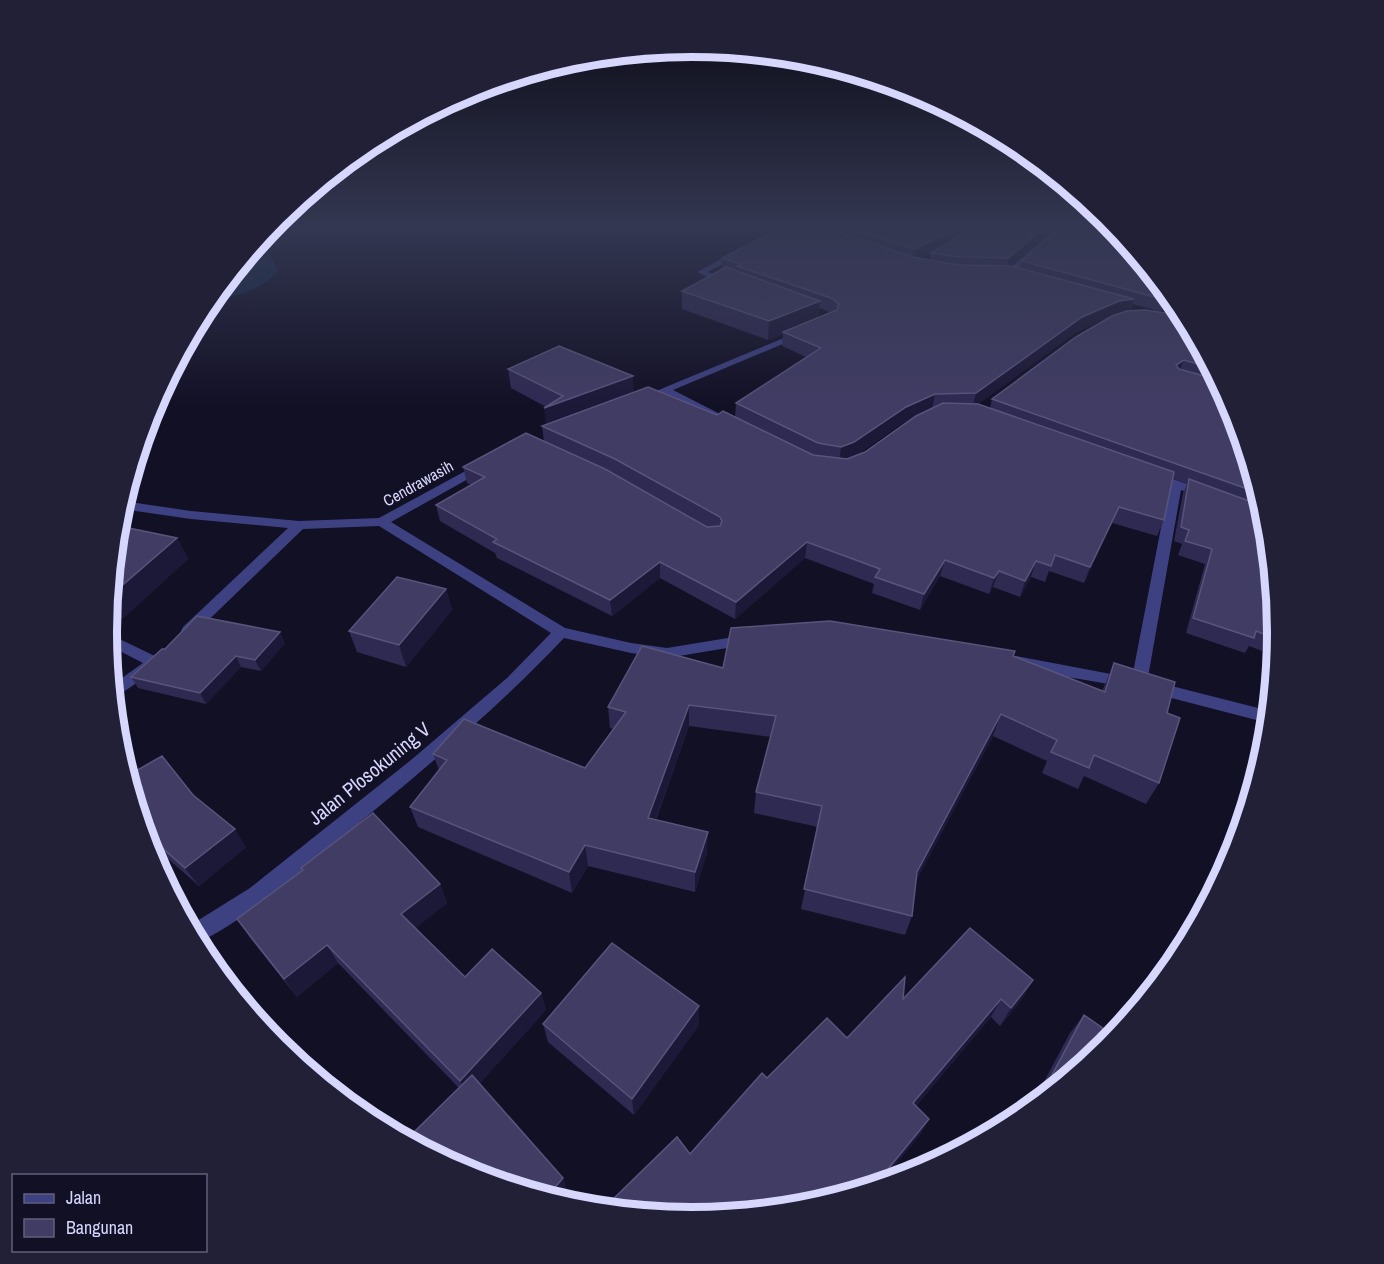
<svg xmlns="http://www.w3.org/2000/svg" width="1384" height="1264" font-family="'Archivo Narrow',sans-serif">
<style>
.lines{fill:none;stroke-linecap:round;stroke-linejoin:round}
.river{fill:#112a48;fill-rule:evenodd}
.street{fill:#3e4181;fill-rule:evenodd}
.wall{fill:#2f2a52;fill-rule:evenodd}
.shaded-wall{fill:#1c1838}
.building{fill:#413c64;stroke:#58547c;stroke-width:1.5}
.labels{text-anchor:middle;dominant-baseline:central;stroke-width:6;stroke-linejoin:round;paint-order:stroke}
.far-street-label{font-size:16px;fill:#d7d6fd;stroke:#121025}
.street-label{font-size:20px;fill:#d7d6fd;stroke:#121025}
.rim{fill:none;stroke:#d7d6fd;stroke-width:8}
</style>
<rect width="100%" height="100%" fill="#121025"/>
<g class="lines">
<path class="river" d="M258,242L264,243L278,270C267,286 234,301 214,296Z"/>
<g class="street">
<polygon points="1056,229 1064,229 1014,273 1020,275 1020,279 1005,276 1005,272"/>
<polygon points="736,251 743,253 708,272 730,281 730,285 724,285 697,272"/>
<polygon points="1175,303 1180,308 1165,320 1150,320 1145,317 1150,314 1160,315"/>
<polygon points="796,333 804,335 673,390 722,415 722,419 714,419 664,394 642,402 637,399"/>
<path d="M482,462L488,466L486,469L391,522L565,628L631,643L667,648L746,635L751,636L754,640L751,644L667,658L631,653L564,638C494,712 416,776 337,841C295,875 246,920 197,943L189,926L250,888L411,760L507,678L551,633L379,526L303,529L193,635H183L181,631L183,627L288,528L191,519L122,509L123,501L191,511L299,521L379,518Z"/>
<polygon points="1154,472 1209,492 1211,495 1205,499 1181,490 1147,683 1152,681 1270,711 1268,723 1152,693 1146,691 1144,687 1139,689 1132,685 1126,687 1016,668 1011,666 1008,662 1011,658 1016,656 1132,678 1169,486 1150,479 1150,473"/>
<polygon points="107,633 159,658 162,662 154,671 113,699 112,685 143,663 108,645"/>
</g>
</g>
<g class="wall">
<path d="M779,229H1053L1010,266L1020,268L1022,261L1174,301L1161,312L1133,304L1130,311L1175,314L1178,306L1233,408L1266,518L1277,632L1275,656L1249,646L1245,653L1186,633L1205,564L1178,555L1182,544L1174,541L1183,493L1187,484L1172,478L1164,520L1157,536L1112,523L1084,583L1049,571L1045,582L1031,577L1020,597L993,587L989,594L940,576L920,610L872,593L874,584L805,558L735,619L660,578L612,616L497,558L495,553L440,521L436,505L471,485L467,483L463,467L544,441L542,426L546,424V407L511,388L508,369L634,392L717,415L735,417L736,403L806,357L782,346L783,334L768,340L682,309V291L721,270L722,258ZM954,239L931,253L929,260L918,258ZM819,308L830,312L818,318ZM1114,315L992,399L990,408L978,404L1078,331ZM912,418L865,452L855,456L903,423ZM608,471L616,475L708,527H707Z"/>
<polygon points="116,534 177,538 188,559 123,618 108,615"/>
<polygon points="446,589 452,610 406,667 357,652 349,631"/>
<polygon points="285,643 261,671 241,667 206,704 138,688 131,677 165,649"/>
<polygon points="1013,656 1102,691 1114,663 1167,713 1159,783 1146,804 1084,776 1078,789 1042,773 1047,761 993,736 916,881 912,916 905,935 801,909 818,827 754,813 756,792 771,737 689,726 656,820 707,853 695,892 588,866 572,893 418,827 410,807 439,770 433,754 585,768 613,729 610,728 608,707 723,668"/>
<polygon points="127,776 193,795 246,847 199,886 166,857 155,864"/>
<polygon points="301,868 440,884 447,903 415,928 465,977 541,993 546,1010 480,1083 568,1192 561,1201 468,1173 459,1088 338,963 297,997 250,938 237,919 302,871"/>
<polygon points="1033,980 1022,999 1000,1026 991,1017 916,1106 921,1134 690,1154 767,1078 847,1038 903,999"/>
<polygon points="1084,1015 1106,1046 1045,1096 1039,1091 1070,1033"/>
<polygon points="543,1024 699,1025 634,1115 548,1042"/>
</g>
<g class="shaded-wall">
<polygon points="955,229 969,229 968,232 913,261 915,249"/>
<polygon points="1043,229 1053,229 1005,270 1008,258"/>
<polygon points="1170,296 1174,301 1161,312 1165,300"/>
<polygon points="1134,299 1129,313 1114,315 1078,331 972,409 976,393 1082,317 1119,301"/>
<polygon points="820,301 818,319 783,332 783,334 768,340 769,321"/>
<polygon points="1184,360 1179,373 1176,365"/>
<polygon points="633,376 634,395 546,428 544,408"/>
<polygon points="935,394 932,409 903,423 852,458 839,463 841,447 906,407"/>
<polygon points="1119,507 1112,523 1084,583 1090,567"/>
<polygon points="177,538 188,559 123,618 110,598 110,596"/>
<polygon points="807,542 805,558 735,619 736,602"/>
<polygon points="945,560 940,576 920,610 924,594"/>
<polygon points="1036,561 1031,577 1020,597 1025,581"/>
<polygon points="660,562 660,578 612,616 610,600"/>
<polygon points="999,571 993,587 989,594 994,578"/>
<polygon points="446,589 452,610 406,667 399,645"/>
<polygon points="280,632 285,643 261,671 255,660"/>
<polygon points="236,656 241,667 206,704 200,693"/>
<polygon points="689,705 689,726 649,838 648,818"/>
<polygon points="1001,714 993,736 910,892 917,872"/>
<polygon points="235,829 246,847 199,886 185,868"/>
<polygon points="708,832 707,853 695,892 695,872"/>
<polygon points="152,839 166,857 155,864 151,856 147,842"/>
<polygon points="585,845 588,866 572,893 569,872"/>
<polygon points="440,884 447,903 410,933 401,914"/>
<polygon points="327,945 338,963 297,997 284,979"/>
<polygon points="1033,980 1022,999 1000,1026 1011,1008"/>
<polygon points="541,993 546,1010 468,1096 460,1081"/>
<polygon points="1001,999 991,1017 905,1119 913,1103"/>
<polygon points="699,1006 699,1025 634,1115 632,1099"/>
<polygon points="929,1119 921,1134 880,1184 874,1186"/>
<polygon points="563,1178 568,1192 561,1201 547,1197"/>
</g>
<g class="building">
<polygon points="779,229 831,229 913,257 958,265 1011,266 1134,299 1119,301 1082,317 976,393 935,394 906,407 854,442 841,447 818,443 736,403 821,348 783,332 837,310 839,304 831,298 737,266 741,264 722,258"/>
<polygon points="849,229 955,229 915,249"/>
<polygon points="971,229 1043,229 1008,258 959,257 931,253"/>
<polygon points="1058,229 1115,229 1170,296 1165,300 1022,261"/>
<polygon points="726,267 820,301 769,321 682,291"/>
<polygon points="1145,310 1184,316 1212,368 1184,360 1176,365 1179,369 1218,380 1233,408 1259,493 992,399 1076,337 1112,316 1127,311"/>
<polygon points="559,346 633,376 544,408 563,396 508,369"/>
<polygon points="648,387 717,415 723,411 813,455 847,459 865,452 916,416 943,403 978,404 1174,472 1164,520 1119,507 1090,567 1055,555 1051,566 1036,561 1025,581 999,571 994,578 945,560 924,594 875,577 880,569 807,542 736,602 660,562 610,600 493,542 497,539 436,505 485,477 463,467 526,433 605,469 707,527 720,526 722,521 720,517 615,459 542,426"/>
<polygon points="1189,479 1263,506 1266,518 1277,632 1277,639 1256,631 1254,638 1193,618 1212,549 1185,541 1189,530 1181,527"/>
<polygon points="124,527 177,538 110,596 116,534"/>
<polygon points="397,577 446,589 399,645 349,631"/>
<polygon points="197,616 280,632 255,660 236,656 200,693 131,677 162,649 165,649"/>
<polygon points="830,621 1015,651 1013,656 1105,692 1114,663 1175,682 1167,713 1180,718 1159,783 1094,755 1089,768 1051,752 1057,740 1001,714 917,872 912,916 804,889 822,806 756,792 776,716 689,705 648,818 708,832 695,872 585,845 569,872 410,807 447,760 433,754 464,719 585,768 626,712 608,707 642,646 723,668 731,628"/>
<polygon points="162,756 193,795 235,829 185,868 152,839 147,842 127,776"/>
<polygon points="373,813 440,884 401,914 465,977 492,949 541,993 460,1081 327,945 284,979 237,919 303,870 301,868"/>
<polygon points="970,928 1033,980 1011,1008 1001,999 913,1103 929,1119 874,1186 806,1206 692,1217 603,1209 677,1137 690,1154 762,1073 767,1078 827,1018 847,1038 905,977 903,999"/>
<polygon points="612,943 699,1006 632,1099 543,1024"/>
<polygon points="1084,1015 1114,1036 1106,1046 1062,1082 1052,1075"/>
<polygon points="472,1075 563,1178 547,1197 468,1173 408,1141 407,1139"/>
</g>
<linearGradient id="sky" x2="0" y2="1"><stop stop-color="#0a0914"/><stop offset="0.56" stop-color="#333751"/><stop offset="1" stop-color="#333751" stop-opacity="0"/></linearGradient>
<rect width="1384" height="406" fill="url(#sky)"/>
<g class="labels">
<g class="far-street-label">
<text transform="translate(418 483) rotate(-29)">Cendrawasih</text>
</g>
<g class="street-label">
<text transform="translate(369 773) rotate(-39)">Jalan Plosokuning V</text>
</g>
</g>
<path d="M0 0H1384V1264H0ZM117 632a575 575 0 1 1 1150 0a575 575 0 1 1-1150 0Z" fill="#222036" fill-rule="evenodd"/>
<path class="rim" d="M117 632a575 575 0 1 1 1150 0a575 575 0 1 1-1150 0Z"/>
<rect x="12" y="1174" width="195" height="78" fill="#121025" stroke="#615f7b" stroke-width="1.5"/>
<rect x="24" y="1194" width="30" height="9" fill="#3e4181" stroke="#615f7b" stroke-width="1.5"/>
<text x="66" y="1204" font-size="18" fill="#d7d6fd">Jalan</text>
<rect x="24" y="1219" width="30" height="18" fill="#413c64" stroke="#615f7b" stroke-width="1.5"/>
<text x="66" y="1234" font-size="18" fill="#d7d6fd">Bangunan</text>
</svg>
